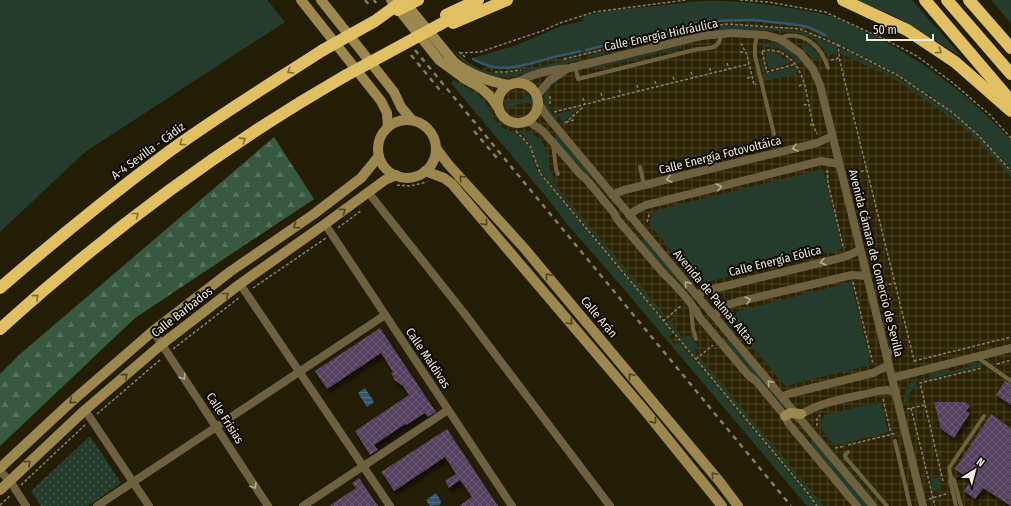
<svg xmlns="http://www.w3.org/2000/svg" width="1011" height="506" font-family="'Fira Sans Condensed',sans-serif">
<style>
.industrial{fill:url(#industrial-grid)}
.grass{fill:#253c2c}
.forest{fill:url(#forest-firs)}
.park{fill:url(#park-dots)}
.water{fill:url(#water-rules)}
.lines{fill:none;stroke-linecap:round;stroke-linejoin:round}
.stream{stroke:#355670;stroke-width:2.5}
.building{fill:url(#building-cross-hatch);filter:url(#shadow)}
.path{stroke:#857f6c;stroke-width:1.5;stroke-dasharray:3 2;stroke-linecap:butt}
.lane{stroke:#6e613f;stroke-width:4}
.street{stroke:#6e613f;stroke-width:8}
.secondary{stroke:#9c884e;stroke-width:10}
.highway{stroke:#e1c064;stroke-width:12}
.rail{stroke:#827c68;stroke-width:2.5;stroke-dasharray:5 5;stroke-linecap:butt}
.highway-bridge{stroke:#e1c064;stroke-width:12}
.oneway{stroke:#816d38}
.oneway2{stroke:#b6ad95}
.oneway3{stroke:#4c4224}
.labels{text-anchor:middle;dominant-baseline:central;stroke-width:4;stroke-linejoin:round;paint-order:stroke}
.street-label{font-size:12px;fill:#f0ebdc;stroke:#0b0802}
</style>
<defs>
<pattern id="industrial-grid" width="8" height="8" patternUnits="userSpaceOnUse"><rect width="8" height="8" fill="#2c2303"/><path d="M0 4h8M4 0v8" fill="none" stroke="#4b4327"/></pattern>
<pattern id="forest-firs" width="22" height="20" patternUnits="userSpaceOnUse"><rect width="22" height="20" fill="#365940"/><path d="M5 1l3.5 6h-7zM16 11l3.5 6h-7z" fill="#53715b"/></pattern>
<pattern id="park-dots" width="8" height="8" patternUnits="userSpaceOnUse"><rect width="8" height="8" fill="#253c2c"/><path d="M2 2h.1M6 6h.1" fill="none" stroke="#45584a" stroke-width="1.8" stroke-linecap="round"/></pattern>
<pattern id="water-rules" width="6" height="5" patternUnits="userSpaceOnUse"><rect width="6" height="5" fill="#355670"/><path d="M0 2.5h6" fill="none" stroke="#536e84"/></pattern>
<pattern id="building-cross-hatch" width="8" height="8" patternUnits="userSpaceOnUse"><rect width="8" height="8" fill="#553f5e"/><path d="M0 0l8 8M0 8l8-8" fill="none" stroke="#6e5b74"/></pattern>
<filter id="shadow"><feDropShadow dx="2.5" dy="4.5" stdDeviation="2" flood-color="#0009"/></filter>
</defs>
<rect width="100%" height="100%" fill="#241d06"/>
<polygon class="industrial" points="736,14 841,23 1011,142 1011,506 807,506 618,282 567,224 549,200 451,83 540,42"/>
<g class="grass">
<polygon points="0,0 267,0 285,22 85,152 0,232"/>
<polygon points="856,0 912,0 962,57 895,16"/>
<polygon points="991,0 1011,0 1011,23"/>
<path d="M702,1C734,0 765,4 796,9C806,11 817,12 826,15C838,18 849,24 860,29C918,56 968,94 1011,140V168L974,129L927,93L887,68L825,37L826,35L808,26L801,24L738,19L715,20L683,26V27L678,28L677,27L586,49V50L581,52V50C573,52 564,53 556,55C526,61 503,77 473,58L517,45L561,26L583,21L582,18C595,10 639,8 656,6C671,4 687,2 702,1Z"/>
<path d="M736,25L802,31L836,46L837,53L827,56C823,46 815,39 805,35C797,32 787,32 778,31C747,29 718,27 688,34L687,31L712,26Z"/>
<polygon points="679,33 679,36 589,58 589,55"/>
<path d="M767,43C781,41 794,53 802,62L799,64C789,51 777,44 761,48Z"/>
<polygon points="804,43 814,49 820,58 813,59 802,48 802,45"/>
<polygon points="682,45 682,48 593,69 592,67"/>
<path d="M840,48C884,69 927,93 964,124C982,138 996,156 1011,172V177L976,139L963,127L939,110L904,85L887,75L841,54Z"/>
<path d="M452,49H453C482,78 501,76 538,67C552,64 566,60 580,57L581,60C566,64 551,67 536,71C499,80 478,81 452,49Z"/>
<polygon points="771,52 779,55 791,63 769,69 765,53"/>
<polygon points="759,58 761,58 765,74 795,67 799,73 765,81"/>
<path d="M565,74L566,77C540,85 545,106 559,123L557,124C554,119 548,114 546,109C539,91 552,82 565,74Z"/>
<path d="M454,80C463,87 475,91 483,99C490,107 491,118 499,125C509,133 519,132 527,144C534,153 533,166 540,175L673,334L669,337L675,345L679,342L805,492L815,506H807L618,282L567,224L549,200L451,83Z"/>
<path d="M529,94L532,104C521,101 514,107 506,110L503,100C513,103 522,101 529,94Z"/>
<polygon points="578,109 563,122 557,114"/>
<path d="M519,132C526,132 532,133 537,137C551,147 545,165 554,178L551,180L664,314L662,316L542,173C531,157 537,145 519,132Z"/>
<polygon points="558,135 615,203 615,204 590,176 584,173 554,139"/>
<polygon points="823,169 842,249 699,284 649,224 653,211"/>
<polygon points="644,238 697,301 697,302 673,275 667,272 640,241"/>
<polygon points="851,282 871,365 785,386 733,324 737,311"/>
<polygon points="674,317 674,320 671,323 683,338 689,335 698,346 694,350 696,353 694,355 667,323"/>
<polygon points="728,338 786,407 785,408 784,408 759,378 753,375 724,342"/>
<polygon points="702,360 824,506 818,506 810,493 699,362"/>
<polygon points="977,362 983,366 930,379 928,374 947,369 948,372 971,366 971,363"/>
<polygon points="915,378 917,384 910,393 909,401 903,403 906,389"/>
<polygon points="880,402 888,432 834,446 820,428 824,415"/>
<polygon points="820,435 880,506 876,506 818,436"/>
<polygon points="814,440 869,506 861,506 809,444"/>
<polygon points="939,477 941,489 933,491 930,479"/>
</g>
<polygon class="forest" points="274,137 314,199 135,318 0,446 0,374 19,355"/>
<polygon class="park" points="90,436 121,483 88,506 41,506 31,491"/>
<g class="water">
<polygon points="365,388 373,400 371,402 373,400 374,402 367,407 358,393"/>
<polygon points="436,493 441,501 440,505 430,506 426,500"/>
</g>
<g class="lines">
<g class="stream">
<polyline points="684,26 708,21 754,20 799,25 808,27 825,35"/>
<polyline points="586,50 677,28"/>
<path d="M473,59C500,75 522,66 550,58C560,55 570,54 580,51"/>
</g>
</g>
<g class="building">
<polygon points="380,328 436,412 428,417 425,413 406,425 405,424 374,445 378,450 370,455 355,431 409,395 403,386 393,379 394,378 391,373 393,372 381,353 327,389 315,371"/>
<polygon points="1005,381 1011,384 1011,405 996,395"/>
<polygon points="934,402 965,402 970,406 966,411 970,413 954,438 941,429"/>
<polygon points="991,414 1011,428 1011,506 983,488 975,499 964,491 971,480 955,469"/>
<polygon points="447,429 465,456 498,506 459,506 472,497 460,480 449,488 445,481 456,474 445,457 394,491 385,477 381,472"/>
<polygon points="359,478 378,506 329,506 356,488 352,483"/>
</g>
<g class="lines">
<g class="path">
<polyline points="740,0 768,2 825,12 884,39 917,56 953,83 990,115 1011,138"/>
<polyline points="741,43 747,55 754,85 756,84"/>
<polyline points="838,45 899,76 953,113 979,136 1011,171"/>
<path d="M762,51C771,49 777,50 785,55C811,72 805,109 817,134"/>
<polyline points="459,52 465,57"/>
<polyline points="740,52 745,52"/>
<polyline points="762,52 767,72 796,64"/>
<polyline points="460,53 480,52 542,31 560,23 594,12 686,0"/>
<polyline points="564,59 692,28 728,24 800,29 838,45 840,62 915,364"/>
<polyline points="831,60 839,58"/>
<polyline points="727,63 729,69"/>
<polyline points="710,68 711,74"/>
<polyline points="495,72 505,72 521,70"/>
<polyline points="691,72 693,78"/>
<polyline points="673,77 675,82"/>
<polyline points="747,78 752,77"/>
<polyline points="655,81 657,87"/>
<polyline points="637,85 639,91"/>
<polyline points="799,86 804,84"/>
<polyline points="619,90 621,95"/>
<polyline points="601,93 603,100"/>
<polyline points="583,98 585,105"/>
<polyline points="550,104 550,94"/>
<polyline points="804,105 809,104"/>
<polyline points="554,112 749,64"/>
<polyline points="566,122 574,120"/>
<polyline points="565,123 582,108 581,107"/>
<polyline points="810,125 814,124"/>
<polyline points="516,131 530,146 540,173 807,492 817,506"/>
<polyline points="827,170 828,183 843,246 845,248"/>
<polyline points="851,174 867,170"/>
<polyline points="397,185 410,186 427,182"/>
<polyline points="647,222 650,212"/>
<polyline points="338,228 362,210"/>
<polyline points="853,282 873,364"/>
<polyline points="879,287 895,283"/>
<polyline points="253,288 326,238"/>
<polyline points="728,315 733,317"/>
<polyline points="663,321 682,305"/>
<polyline points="173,349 240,297"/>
<polyline points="696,359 713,345"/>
<polyline points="914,361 1011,337"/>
<polyline points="997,364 1011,360"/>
<polyline points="883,399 891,434"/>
<polyline points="911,408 935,506"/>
<polyline points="907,409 925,405"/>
<polyline points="97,414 161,359"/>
<polyline points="817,426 817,419 820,415"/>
<polyline points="848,445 897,433"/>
<polyline points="835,448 845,446"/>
<polyline points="943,481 920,383 982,368"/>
<polyline points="21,485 86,424"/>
<polyline points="929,499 946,494"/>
<polyline points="0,505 10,496"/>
</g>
<g class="lane">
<polyline points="757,35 755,45 755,56 774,134"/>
<path d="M781,40L785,36C807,33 822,48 828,68"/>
<path d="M575,66L578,79L698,49C711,48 720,49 721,34"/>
<polyline points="553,144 556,169 558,174"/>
<polyline points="640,167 644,185"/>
<polyline points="691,308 693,329 696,339"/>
<polyline points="888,357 894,345 894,338"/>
<polyline points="977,357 1011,381"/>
<polyline points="895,441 910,506"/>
<polyline points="848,452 845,455 846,458 887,506"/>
<polyline points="951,478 954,480 961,506"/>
<polyline points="956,506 950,480 951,478 949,468 984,416"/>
</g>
<g class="street">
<path d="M515,83C532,74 550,69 570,68L701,36L732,33L766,35L780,39L800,53L813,69L820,85L892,378L923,506"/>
<polyline points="537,96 549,81 567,69"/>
<polyline points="538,102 546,115 873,506"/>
<path d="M528,121L543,131L580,174L586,179L614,213L617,219L663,273C676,286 691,301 700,318L748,375L756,381L785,416L788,423L857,506"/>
<polyline points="368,192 464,313 610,506"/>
<polyline points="612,195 624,190 817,143 832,136"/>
<polyline points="629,215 636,210 646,205 821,161 839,164"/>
<polyline points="325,224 512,506"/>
<polyline points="240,284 390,506"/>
<polyline points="696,295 705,291 844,257 854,253 860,249"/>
<polyline points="714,316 724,306 737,302 852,275 867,276"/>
<polyline points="153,331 268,506"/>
<polyline points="892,378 1011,348"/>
<polyline points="782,397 788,394 873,373 889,365"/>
<polyline points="85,410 149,506"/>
<path d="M798,417C815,402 855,397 878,391L887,390L896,392"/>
<polyline points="0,471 10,481 26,506"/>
<polyline points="97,506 385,315"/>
<polyline points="303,506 448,410"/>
</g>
<g class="secondary">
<polyline points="301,0 381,101 387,113 388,127"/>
<polyline points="321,0 394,92 401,107 412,120"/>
<polyline points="391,0 439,60 465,79 481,88 490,96 498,107"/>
<path d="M403,0L454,62C470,75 487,81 508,85"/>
<circle cx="518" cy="103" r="20"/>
<circle cx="407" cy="149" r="29"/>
<polyline points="436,148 448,164 524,248 720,482 738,506"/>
<polyline points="425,171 444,178 452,184 646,412 722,506"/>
<polyline points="785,416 790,413 801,414"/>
<polyline points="0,468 70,403 153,331 231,271 314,214 361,178 379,156"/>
<polyline points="0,490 85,410 162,344 240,284 325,224 385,180 396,175"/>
</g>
<g class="highway">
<polyline points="843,0 907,30 955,62 1011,111"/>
<polyline points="925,0 1011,101"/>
<polyline points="947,0 1011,74"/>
<polyline points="969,0 1011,48"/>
<polyline points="446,15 478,0"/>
<polyline points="453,23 507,0"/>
<path d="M0,288C53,242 107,198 163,156C214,118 269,85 323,50"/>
<path d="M0,329C106,233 221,147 345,76"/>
</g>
<g class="rail">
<polyline points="365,0 371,7"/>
<polyline points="374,0 376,3"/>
<polyline points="415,50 791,506"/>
<polyline points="411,55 443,94"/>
<polyline points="474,131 497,158"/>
</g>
<g class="highway-bridge">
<polyline points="398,10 418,0"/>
<polyline points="323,50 375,21 404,0"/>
<polyline points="345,76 450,19"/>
</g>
</g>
<defs><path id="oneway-chevron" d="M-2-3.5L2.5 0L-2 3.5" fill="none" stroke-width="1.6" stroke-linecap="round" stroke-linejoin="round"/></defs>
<g class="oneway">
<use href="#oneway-chevron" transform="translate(939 51) rotate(34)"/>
<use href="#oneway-chevron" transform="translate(290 71) rotate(147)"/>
<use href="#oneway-chevron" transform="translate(243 140) rotate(-33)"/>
<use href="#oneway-chevron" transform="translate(182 143) rotate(146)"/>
<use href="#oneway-chevron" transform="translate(136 215) rotate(-38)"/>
<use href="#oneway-chevron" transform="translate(36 297) rotate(-41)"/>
</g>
<g class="oneway2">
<use href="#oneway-chevron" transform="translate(795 148) rotate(166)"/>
<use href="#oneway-chevron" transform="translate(669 179) rotate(166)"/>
<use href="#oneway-chevron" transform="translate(719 187) rotate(-14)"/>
<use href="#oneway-chevron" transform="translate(823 262) rotate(166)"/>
<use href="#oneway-chevron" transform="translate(687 284) rotate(-130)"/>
<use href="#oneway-chevron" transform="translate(748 300) rotate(-14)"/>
<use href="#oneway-chevron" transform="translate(183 377) rotate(57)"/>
<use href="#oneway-chevron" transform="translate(770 383) rotate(-130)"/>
<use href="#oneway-chevron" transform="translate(254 486) rotate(57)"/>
</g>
<g class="oneway3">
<use href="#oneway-chevron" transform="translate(462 178) rotate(-133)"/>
<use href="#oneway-chevron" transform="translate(343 211) rotate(-37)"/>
<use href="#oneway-chevron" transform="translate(485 223) rotate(50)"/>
<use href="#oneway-chevron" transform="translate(296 226) rotate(145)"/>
<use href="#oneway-chevron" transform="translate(548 276) rotate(-130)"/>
<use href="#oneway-chevron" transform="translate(226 295) rotate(-38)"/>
<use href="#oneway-chevron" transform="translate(570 322) rotate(50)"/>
<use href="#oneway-chevron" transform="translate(125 376) rotate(-41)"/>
<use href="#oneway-chevron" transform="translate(631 376) rotate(-130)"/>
<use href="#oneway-chevron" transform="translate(72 401) rotate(139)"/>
<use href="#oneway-chevron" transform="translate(654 421) rotate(51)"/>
<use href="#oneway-chevron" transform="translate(28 463) rotate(-43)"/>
<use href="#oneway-chevron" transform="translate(714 475) rotate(-130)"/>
</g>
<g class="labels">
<g class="street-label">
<text transform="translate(661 35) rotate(-12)">Calle Energía Hidráulica</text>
<text transform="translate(148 151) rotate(-36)">A-4 Sevilla - Cádiz</text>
<text transform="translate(720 155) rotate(-14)">Calle Energía Fotovoltáica</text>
<text transform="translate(775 261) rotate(-14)">Calle Energía Eólica</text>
<text transform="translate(876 263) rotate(76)">Avenida Cámara de Comercio de Sevilla</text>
<text transform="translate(714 297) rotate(50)">Avenida de Palmas Altas</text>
<text transform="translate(182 312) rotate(-38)">Calle Barbados</text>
<text transform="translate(599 317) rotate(50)">Calle Arán</text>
<text transform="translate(428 358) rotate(56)">Calle Maldivas</text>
<text transform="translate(225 418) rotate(57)">Calle Frisias</text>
</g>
</g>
<g transform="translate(975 470) rotate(36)" stroke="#0b0802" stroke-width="3" paint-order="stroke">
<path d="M0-3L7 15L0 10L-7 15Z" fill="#f0ebdc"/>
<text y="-6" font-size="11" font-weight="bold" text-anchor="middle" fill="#f0ebdc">N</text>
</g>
<path d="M867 34v6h66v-6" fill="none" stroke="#f0ebdc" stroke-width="2"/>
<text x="873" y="34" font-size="12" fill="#f0ebdc" stroke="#0b0802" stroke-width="3" paint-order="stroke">50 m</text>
</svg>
